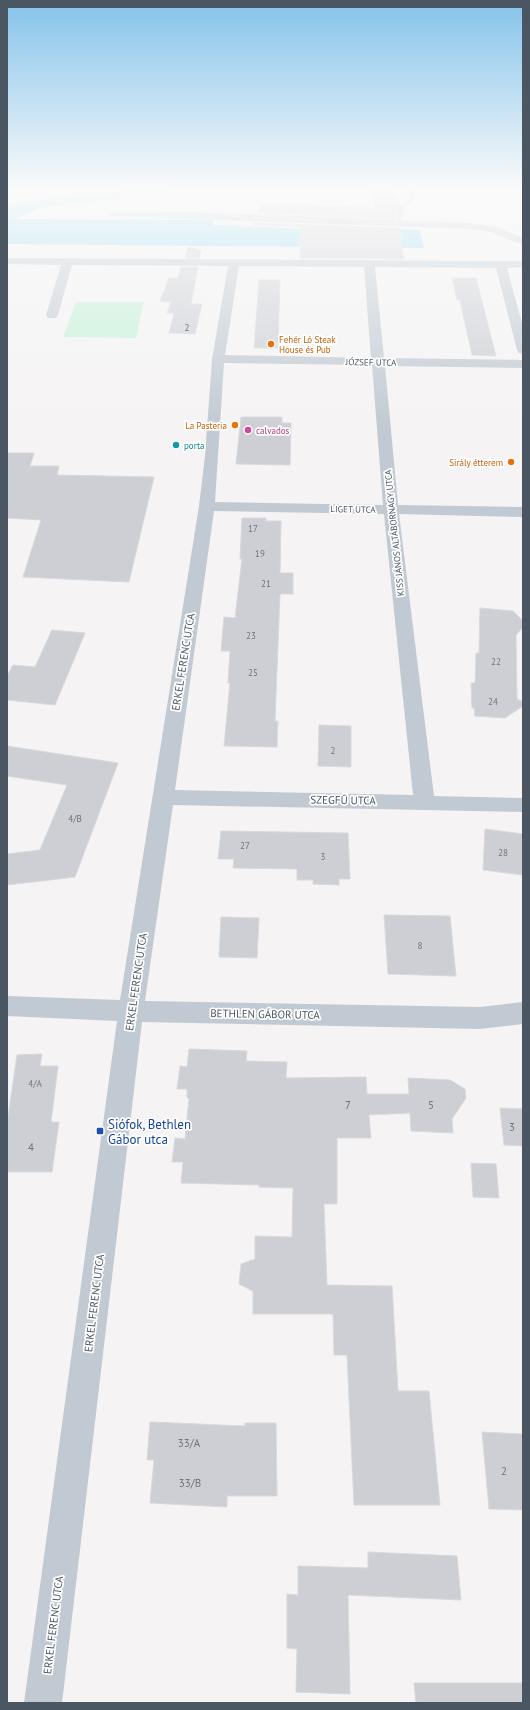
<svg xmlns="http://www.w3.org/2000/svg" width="530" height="1710" font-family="'PT Sans',sans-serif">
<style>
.green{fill:#c3f1d5}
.water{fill:#90daee}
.building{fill:#cdcfd5;stroke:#d7d9de}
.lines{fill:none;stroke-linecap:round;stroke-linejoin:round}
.lane{fill:#c1cad2;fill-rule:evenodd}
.street{fill:#c1cad2;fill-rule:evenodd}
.food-dot{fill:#e8710a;stroke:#fff;stroke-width:1.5}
.hotel-dot{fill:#d1479c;stroke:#fff;stroke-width:1.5}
.culture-dot{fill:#0f9aa8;stroke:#fff;stroke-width:1.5}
.transit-dot{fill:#1a4fb4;stroke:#fff;stroke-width:1.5}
.labels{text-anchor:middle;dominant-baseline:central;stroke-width:3.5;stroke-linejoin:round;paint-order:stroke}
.number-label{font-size:9px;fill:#6b747e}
.far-food-label{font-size:9px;fill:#c56008;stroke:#fff;text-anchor:end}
.far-street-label{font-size:9px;fill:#4a5661;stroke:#fff}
.far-hotel-label{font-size:9px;fill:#b23c85;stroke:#fff;text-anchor:start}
.far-culture-label{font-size:9px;fill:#0d838f;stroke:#fff;text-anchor:start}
.street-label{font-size:11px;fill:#4a5661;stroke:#fff}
.near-number-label{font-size:11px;fill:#6b747e}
.near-transit-label{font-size:13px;fill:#164399;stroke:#fff;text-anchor:start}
</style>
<rect width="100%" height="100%" fill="#f5f3f3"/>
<polygon class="green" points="76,302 144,302 136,338 63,337"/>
<polygon class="water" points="128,190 188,190 43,207 15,219 214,220 213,225 308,229 309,226 420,230 424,248 7,244 7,204"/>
<g class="building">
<polygon points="369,190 393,190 400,204 397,208 395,219 257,213 260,203 376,208"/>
<polygon points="254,223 399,228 404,259 300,258 301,227 253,225"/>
<polygon points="188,247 201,250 199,258 185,258"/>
<polygon points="181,267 198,267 191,304 202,304 195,334 169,333 174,313 167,313 171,302 160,301 169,278 178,278"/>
<polygon points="452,278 476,278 496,356 472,355 460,300 457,300"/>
<polygon points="259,280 280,280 278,348 254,348"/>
<polygon points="241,417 282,417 282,423 291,423 290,465 236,464"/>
<polygon points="7,453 34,453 30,466 59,466 57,475 154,477 129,582 23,577 41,520 7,518"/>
<polygon points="242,518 266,518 266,521 281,521 280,573 293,573 293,594 280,594 275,721 278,721 277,747 224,746 230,683 228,683 230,651 221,651 224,617 235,618 242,559 240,559"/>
<polygon points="480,608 513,611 523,621 523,627 516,635 517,699 523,702 523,706 505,718 475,716 474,708 472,708 471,683 475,683 476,653 479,653"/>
<polygon points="52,630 85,633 55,705 7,700 7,676 13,665 35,667"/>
<polygon points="319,725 351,726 351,767 318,766"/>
<polygon points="7,746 118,763 75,877 7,885 7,854 40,850 67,785 7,776"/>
<polygon points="485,829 523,834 523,875 483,870"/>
<polygon points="221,831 348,833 350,879 339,879 339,885 313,884 313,880 297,880 297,869 233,868 234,859 218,859"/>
<polygon points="384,915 450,916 456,976 388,974"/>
<polygon points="221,917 259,918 257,958 219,957"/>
<polygon points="189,1049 247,1051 246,1061 287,1062 286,1078 366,1077 367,1094 409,1094 408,1078 450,1080 465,1089 466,1098 452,1119 453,1133 411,1131 410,1113 369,1115 371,1138 337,1138 337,1204 324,1204 327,1285 392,1286 398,1391 429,1391 440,1505 354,1505 347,1355 334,1355 333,1314 253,1314 253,1291 239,1284 241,1264 255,1259 255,1236 292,1237 293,1188 259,1187 259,1185 181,1183 183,1162 172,1162 175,1138 185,1139 189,1098 187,1098 187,1089 177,1089 180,1066 187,1067"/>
<polygon points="42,1054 40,1066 58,1066 51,1122 59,1122 52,1172 7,1172 7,1124 17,1055"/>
<polygon points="500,1108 523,1109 523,1146 504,1145"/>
<polygon points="471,1163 496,1164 499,1198 473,1197"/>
<polygon points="150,1422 245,1426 245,1423 276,1423 277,1496 227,1496 227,1507 150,1503 154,1460 147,1460"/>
<polygon points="482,1432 523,1434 523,1510 489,1509"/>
<polygon points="368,1552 457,1556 461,1600 348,1595 350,1694 296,1692 297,1649 287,1648 287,1594 298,1595 298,1566 368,1568"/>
<polygon points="414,1683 523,1683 523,1703 416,1703"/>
</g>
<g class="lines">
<polygon class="lane" points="409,190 415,190 416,197 404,209 400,224 396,224 398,208 410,197"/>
<g class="street">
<polygon points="113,211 189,212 470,223 497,227 523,238 523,245 491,232 470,229 109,216 108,214"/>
<path d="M7,258L523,261V267L507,268L523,327V354L519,353L517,350L496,268L375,267L384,358L523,360V368L385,366L398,505L523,507V517L399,514L434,796L523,798V812L173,805L145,1001L480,1007L523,1002V1024L480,1029L142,1022L62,1703H24L117,1021L7,1016V996L120,1000L199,506L205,456L212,359L228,266L72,265L58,315L56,318H48L46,315L61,265L7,264ZM239,266L364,267L371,358L225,355ZM224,363L372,365L383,505L215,502ZM214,511L384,514L413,795L175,790Z"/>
</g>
</g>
<linearGradient id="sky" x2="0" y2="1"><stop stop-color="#85c3ea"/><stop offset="0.44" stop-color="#fafafa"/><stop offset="1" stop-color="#fafafa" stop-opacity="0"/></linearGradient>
<rect width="530" height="429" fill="url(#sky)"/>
<g class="food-dot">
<circle cx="271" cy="344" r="4"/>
<circle cx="235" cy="425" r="4"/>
<circle cx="511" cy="462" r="4"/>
</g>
<circle class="hotel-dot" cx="248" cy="430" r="4"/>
<circle class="culture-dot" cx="176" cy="445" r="4"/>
<rect class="transit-dot" x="96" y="1127" width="8" height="8" rx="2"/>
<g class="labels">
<g class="number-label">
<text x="187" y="327">2</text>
<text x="253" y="528">17</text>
<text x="260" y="553">19</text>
<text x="266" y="583">21</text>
<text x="251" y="635">23</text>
<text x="496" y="661">22</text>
<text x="253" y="672">25</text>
<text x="493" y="701">24</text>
<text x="333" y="750">2</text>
<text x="75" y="818">4/B</text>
<text x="245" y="845">27</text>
<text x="503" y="852">28</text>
<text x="323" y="856">3</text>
<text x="420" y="945">8</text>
<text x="35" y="1083">4/A</text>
</g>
<g class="far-food-label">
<text x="279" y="339" text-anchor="start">Fehér Ló Steak<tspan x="279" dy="10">House és Pub</tspan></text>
<text x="227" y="425">La Pasteria</text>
<text x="503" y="462">Sirály étterem</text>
</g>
<g class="far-street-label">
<text transform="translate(371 362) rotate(1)">JÓZSEF UTCA</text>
<text transform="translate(353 509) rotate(1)">LIGET UTCA</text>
<text transform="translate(394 533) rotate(-96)">KISS JÁNOS ALTÁBORNAGY UTCA</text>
</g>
<g class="far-hotel-label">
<text x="256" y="430">calvados</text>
</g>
<g class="far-culture-label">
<text x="184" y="445">porta</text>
</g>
<g class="street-label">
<text transform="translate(183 662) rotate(-81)">ERKEL FERENC UTCA</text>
<text transform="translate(343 800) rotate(1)">SZEGFŰ UTCA</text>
<text transform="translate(136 982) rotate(-82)">ERKEL FERENC UTCA</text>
<text transform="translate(265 1014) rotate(1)">BETHLEN GÁBOR UTCA</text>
<text transform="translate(94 1303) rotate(-83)">ERKEL FERENC UTCA</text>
<text transform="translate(53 1625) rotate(-83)">ERKEL FERENC UTCA</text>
</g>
<g class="near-number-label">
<text x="348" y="1105">7</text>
<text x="431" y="1105">5</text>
<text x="512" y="1127">3</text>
<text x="31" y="1147">4</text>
<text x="189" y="1443">33/A</text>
<text x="504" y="1471">2</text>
<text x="190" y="1483">33/B</text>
</g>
<g class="near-transit-label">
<text x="108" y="1124">Siófok, Bethlen<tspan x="108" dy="15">Gábor utca</tspan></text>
</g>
</g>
<rect width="530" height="1710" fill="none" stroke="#4a5661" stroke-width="16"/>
</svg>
